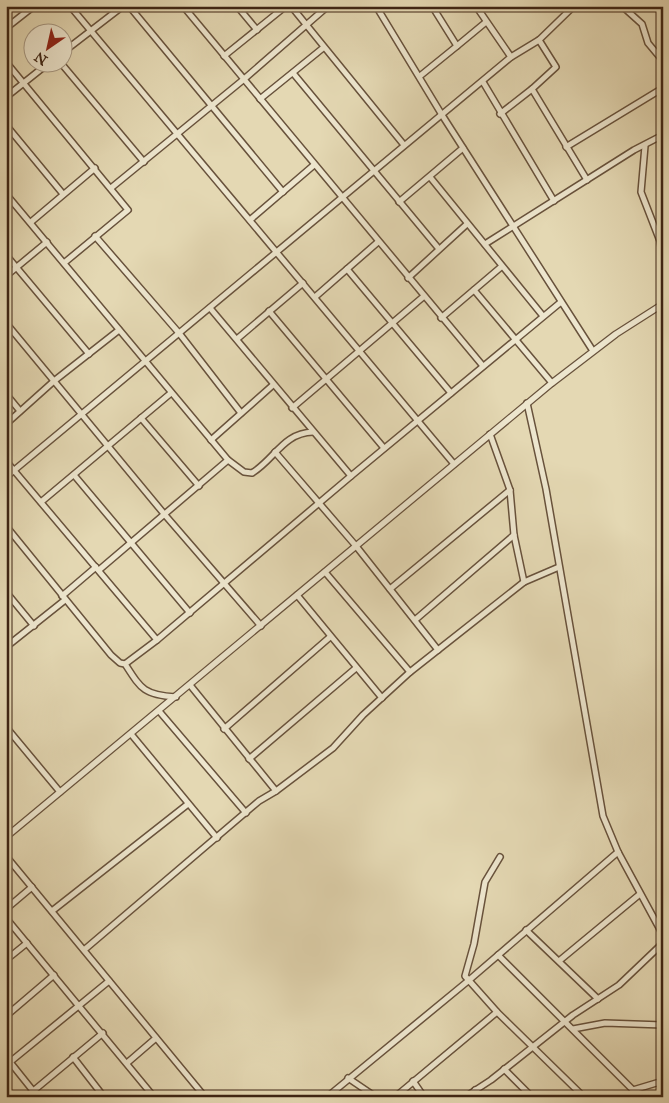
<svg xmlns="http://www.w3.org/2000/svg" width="669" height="1103" font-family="'IM FELL Great Primer',serif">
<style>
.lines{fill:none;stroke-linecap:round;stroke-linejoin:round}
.minor-casing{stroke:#68523c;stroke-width:8}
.tertiary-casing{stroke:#68523c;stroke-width:8}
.minor{stroke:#ede6ce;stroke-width:5}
.tertiary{stroke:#ede6ce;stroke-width:5.5}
</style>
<rect width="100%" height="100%" fill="#e4d8b3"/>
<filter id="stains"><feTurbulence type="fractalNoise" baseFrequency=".004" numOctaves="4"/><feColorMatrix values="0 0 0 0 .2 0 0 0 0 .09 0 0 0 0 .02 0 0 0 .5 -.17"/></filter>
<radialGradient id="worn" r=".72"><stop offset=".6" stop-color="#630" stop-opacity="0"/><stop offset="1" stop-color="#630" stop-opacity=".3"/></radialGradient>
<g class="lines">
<g class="minor-casing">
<g id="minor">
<polyline points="70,6 454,464"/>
<polyline points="129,6 283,192"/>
<polyline points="183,6 483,366"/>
<polyline points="237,6 257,30"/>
<polyline points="291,6 404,145"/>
<polyline points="376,6 442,115 593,351"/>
<polyline points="432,6 457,46 486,22"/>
<polyline points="476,6 511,57"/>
<polyline points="622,6 642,24 648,43 663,61"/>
<polyline points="6,28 34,6"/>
<polyline points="62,53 123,6"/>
<polyline points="224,56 286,6"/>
<polyline points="6,62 128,210 64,263"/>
<polyline points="60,62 144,162"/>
<polyline points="293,73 439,249"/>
<polyline points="420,76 457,46"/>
<polyline points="483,82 554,201"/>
<polyline points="532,89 556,67 539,40"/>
<polyline points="6,97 50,62"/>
<polyline points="260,99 323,48"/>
<polyline points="500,114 532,89 587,180"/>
<polyline points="6,125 63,194"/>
<polyline points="645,146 641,192 660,241 663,258"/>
<polyline points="566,147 663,88"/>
<polyline points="430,177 543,316"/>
<polyline points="111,188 243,80 328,6"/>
<polyline points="6,194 228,460"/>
<polyline points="399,202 463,148"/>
<polyline points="250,220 314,165"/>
<polyline points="31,222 95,168"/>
<polyline points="95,236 179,333 241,413"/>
<polyline points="485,244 634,150 663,135"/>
<polyline points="6,255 89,354"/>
<polyline points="347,269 451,393"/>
<polyline points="6,276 47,242"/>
<polyline points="408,278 467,224"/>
<polyline points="474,290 552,383"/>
<polyline points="315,297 378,242"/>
<polyline points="210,308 351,476"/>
<polyline points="269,311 384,448"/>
<polyline points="441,318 501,267"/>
<polyline points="6,323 165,515 261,626"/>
<polyline points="237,339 303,283"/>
<polyline points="6,394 20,411"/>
<polyline points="527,403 546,489 603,816 618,852 663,935"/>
<polyline points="292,408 423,297"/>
<polyline points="141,418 199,486"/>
<polyline points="6,424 54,381 119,330"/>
<polyline points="490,434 510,490 514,535 524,582"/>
<polyline points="211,440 273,385"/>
<polyline points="275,452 356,546 438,650"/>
<polyline points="6,461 157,640"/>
<polyline points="74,475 190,613"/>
<polyline points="6,477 511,57 539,40 574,6"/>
<polyline points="41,502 171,393"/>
<path d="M6,526L111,655L120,663L125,664C141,689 144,695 176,697"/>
<path d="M99,570L228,460L244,472L252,473C275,459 283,433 313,432"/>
<polyline points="325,572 410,672"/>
<polyline points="390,589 510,490"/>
<polyline points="6,592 34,626"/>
<polyline points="297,595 382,698"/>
<polyline points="62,596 96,567"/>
<polyline points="415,620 514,535"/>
<polyline points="6,647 65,600"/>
<polyline points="125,664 157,640 351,476 561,302"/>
<polyline points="190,685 276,791"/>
<polyline points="159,711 246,813"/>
<polyline points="6,727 60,792"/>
<polyline points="224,729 330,637"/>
<polyline points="131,734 217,838"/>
<polyline points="249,759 356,668"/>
<polyline points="6,856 205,1097"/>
<polyline points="500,857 485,882 474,944 465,976 497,1012 584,1097"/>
<polyline points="6,909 32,887"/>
<polyline points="52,911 188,804"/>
<polyline points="6,918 154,1097"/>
<polyline points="526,930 598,999"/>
<polyline points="660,946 663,954"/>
<polyline points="84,950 259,801 276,791 333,748 363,715 410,672 524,582 559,567"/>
<polyline points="498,955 640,1097"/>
<polyline points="6,960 27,943"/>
<polyline points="559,961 640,894"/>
<polyline points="6,1016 54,975"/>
<polyline points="573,1029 605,1023 663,1025"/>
<polyline points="6,1057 38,1097"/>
<polyline points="73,1057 104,1097"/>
<polyline points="10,1062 109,981"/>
<polyline points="127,1063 156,1038"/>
<polyline points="504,1069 532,1097"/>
<polyline points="348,1078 376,1097"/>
<polyline points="413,1081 424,1097"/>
<polyline points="475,1090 481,1097"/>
<polyline points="633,1090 663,1081"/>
<polyline points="26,1097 103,1033"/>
<polyline points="327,1097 468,981 618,852"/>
<polyline points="395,1097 497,1012"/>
<polyline points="465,1097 491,1080 573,1015 619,985 663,943"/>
</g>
</g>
<g class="tertiary-casing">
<polyline id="tertiary" points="6,837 552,383 616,334 663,304"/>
</g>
<use href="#minor" class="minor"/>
<use href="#tertiary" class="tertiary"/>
</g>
<rect width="669" height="1103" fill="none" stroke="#e4d8b3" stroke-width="25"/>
<rect x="8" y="8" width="654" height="1088" fill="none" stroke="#3e2514" stroke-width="2.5"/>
<rect x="12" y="12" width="644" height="1078" fill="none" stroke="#3e2514"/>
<g transform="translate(48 48) rotate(214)"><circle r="24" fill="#ede6ce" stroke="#a79984"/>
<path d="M0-4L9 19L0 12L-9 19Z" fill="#8f2418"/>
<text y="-8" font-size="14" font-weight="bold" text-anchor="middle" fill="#3e2514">N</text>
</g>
<rect width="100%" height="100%" filter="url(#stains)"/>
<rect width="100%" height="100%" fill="url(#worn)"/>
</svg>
